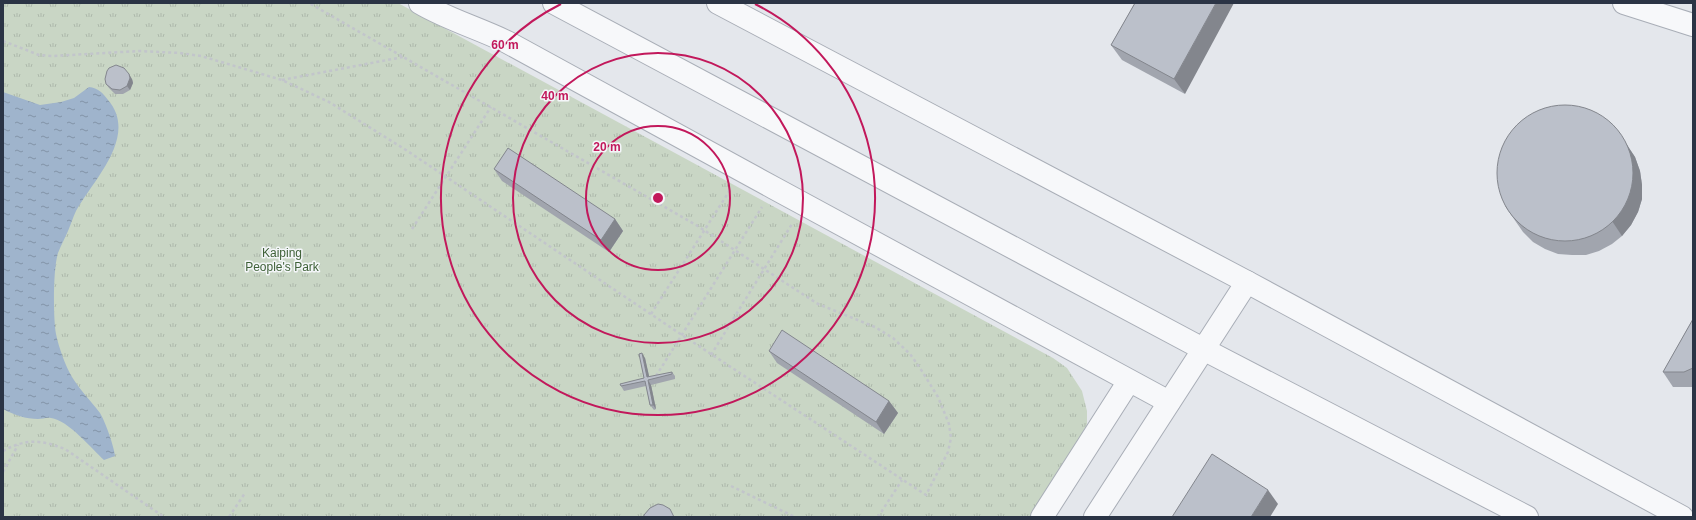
<svg xmlns="http://www.w3.org/2000/svg" width="1696" height="520" font-family="Helvetica,sans-serif">
<style>
.park{fill:url(#park-tufts)}
.water{fill:url(#water-ripples)}
.lines{fill:none;stroke-linecap:round;stroke-linejoin:round}
.minor-casing{stroke:#a9aeb7;stroke-width:24}
.path{stroke:#c2c5cb;stroke-width:2.5;stroke-dasharray:3 3;stroke-linecap:butt}
.minor{stroke:#f7f8fa;stroke-width:22}
.wall{fill:#a1a5ae}
.shaded-wall{fill:#83868d}
.building{fill:#bbc0ca;stroke:#83868d}
.ring{fill:none;stroke:#c2185b;stroke-width:2}
.labels{text-anchor:middle;dominant-baseline:central;stroke-width:3;stroke-linejoin:round;paint-order:stroke}
.park-label{font-size:12px;fill:#3f6138;stroke:#f4f6f9}
.centre{fill:#c2185b;stroke:#f4f6f9;stroke-width:2}
.ring-label{font-size:12px;text-anchor:middle;font-weight:bold;fill:#c2185b;stroke:#f4f6f9;stroke-width:3;stroke-linejoin:round;paint-order:stroke}
</style>
<defs>
<pattern id="park-tufts" width="24" height="20" patternUnits="userSpaceOnUse"><rect width="24" height="20" fill="#c9d6c5"/><path d="M3 7l-1-3M5 7V3M7 7l1-3M15 17l-1-3M17 17v-4M19 17l1-3" fill="none" stroke="#adb8ab"/></pattern>
<pattern id="water-ripples" width="26" height="14" patternUnits="userSpaceOnUse"><rect width="26" height="14" fill="#9fb4cc"/><path d="M2 4q2-2 4 0t4 0M15 11q2-2 4 0t4 0" fill="none" stroke="#8293a7"/></pattern>
</defs>
<rect width="100%" height="100%" fill="#e4e7ec"/>
<polygon class="park" points="3,3 398,3 1053,358 1067,368 1082,391 1087,411 1087,424 1072,455 1032,517 3,517"/>
<path class="water" d="M89,87C98,88 103,93 108,100C139,136 93,180 76,211C73,217 71,224 68,231C65,238 61,245 58,253C53,269 53,317 56,334C59,348 65,365 72,377C80,390 91,401 100,413C105,421 114,446 115,456L104,460C92,449 68,420 51,418C47,417 42,419 38,419C26,419 14,415 3,409V92L40,105L61,102L74,98Z"/>
<g class="lines">
<g class="minor-casing">
<g id="minor">
<path d="M420,3C447,19 478,28 507,42L774,188L1169,402"/>
<polyline points="554,3 1203,349 1527,517"/>
<polyline points="718,3 1247,282 1682,517"/>
<polyline points="1624,3 1693,25"/>
<polyline points="1042,517 1129,381"/>
<polyline points="1095,517 1247,282"/>
</g>
</g>
<g class="path">
<polyline points="3,41 39,55 53,56 139,51 180,53 201,56 282,80 329,102 406,150 682,335 926,495 948,452 951,438 949,424 938,397 920,368 910,354 893,338 875,327 818,304 696,225 309,3"/>
<polyline points="282,80 403,57"/>
<polyline points="412,229 491,107"/>
<polyline points="651,314 730,190"/>
<polyline points="711,355 792,224"/>
<polyline points="656,376 762,207"/>
<path d="M3,451C27,438 41,440 65,449L164,517"/>
<polyline points="3,472 18,445"/>
<polyline points="731,486 795,517"/>
<polyline points="229,517 245,493"/>
<polyline points="878,517 902,480"/>
</g>
<use href="#minor" class="minor"/>
</g>
<g class="wall">
<polygon points="1135,3 1185,94 1122,60 1111,45"/>
<polygon points="132,79 133,83 130,90 123,94 115,94 109,88 106,84"/>
<polygon points="1627,145 1635,157 1640,171 1642,185 1642,199 1638,212 1631,225 1622,236 1612,244 1599,251 1586,255 1572,255 1558,254 1545,249 1533,242 1523,232 1505,206"/>
<polygon points="494,169 615,219 623,231 609,252 502,181"/>
<polygon points="1693,319 1693,387 1673,387 1663,372"/>
<polygon points="769,351 889,401 898,413 884,434 777,363"/>
<polygon points="645,358 649,377 672,372 675,376 675,379 651,385 656,409 654,410 650,405 646,386 624,391 621,386 644,378"/>
</g>
<g class="shaded-wall">
<polygon points="1216,3 1234,3 1185,94 1174,79"/>
<polygon points="129,74 132,79 133,83 130,90 127,86"/>
<polygon points="1617,130 1635,157 1640,171 1642,185 1642,199 1638,212 1631,225 1622,236 1612,221"/>
<polygon points="615,219 623,231 609,252 601,240"/>
<polygon points="642,353 645,358 650,380 647,377"/>
<polygon points="648,380 651,385 656,409 653,405"/>
<polygon points="889,401 898,413 884,434 876,422"/>
<polygon points="1268,490 1278,504 1270,517 1251,517"/>
</g>
<g class="building">
<polygon points="1135,3 1216,3 1174,79 1111,45"/>
<polygon points="116,65 124,68 129,74 130,78 127,86 120,90 112,89 106,84 105,79 107,71 109,68"/>
<circle cx="1565" cy="173" r="68"/>
<polygon points="508,148 615,219 601,240 494,169"/>
<polygon points="1693,319 1693,368 1684,372 1663,372"/>
<polygon points="782,330 889,401 876,422 769,351"/>
<polygon points="642,353 647,377 672,372 672,374 648,380 653,405 650,405 645,381 621,386 620,384 644,378 639,354"/>
<polygon points="1212,454 1268,490 1251,517 1172,517"/>
<polygon points="658,504 663,505 670,509 674,517 644,517 644,515 650,508"/>
</g>
<g class="ring">
<circle cx="658" cy="198" r="72"/>
<circle cx="658" cy="198" r="145"/>
<path d="M755 4A217 217 0 1 1 561 4"/>
</g>
<g class="labels">
<g class="park-label">
<text x="282" y="253">Kaiping<tspan x="282" dy="14">People's Park</tspan></text>
</g>
</g>
<circle cx="658" cy="198" r="6" class="centre"/>
<g class="ring-label">
<text x="505" y="49">60 m</text>
<text x="555" y="100">40 m</text>
<text x="607" y="151">20 m</text>
</g>
<rect width="1696" height="520" fill="none" stroke="#2b3445" stroke-width="8"/>
</svg>
